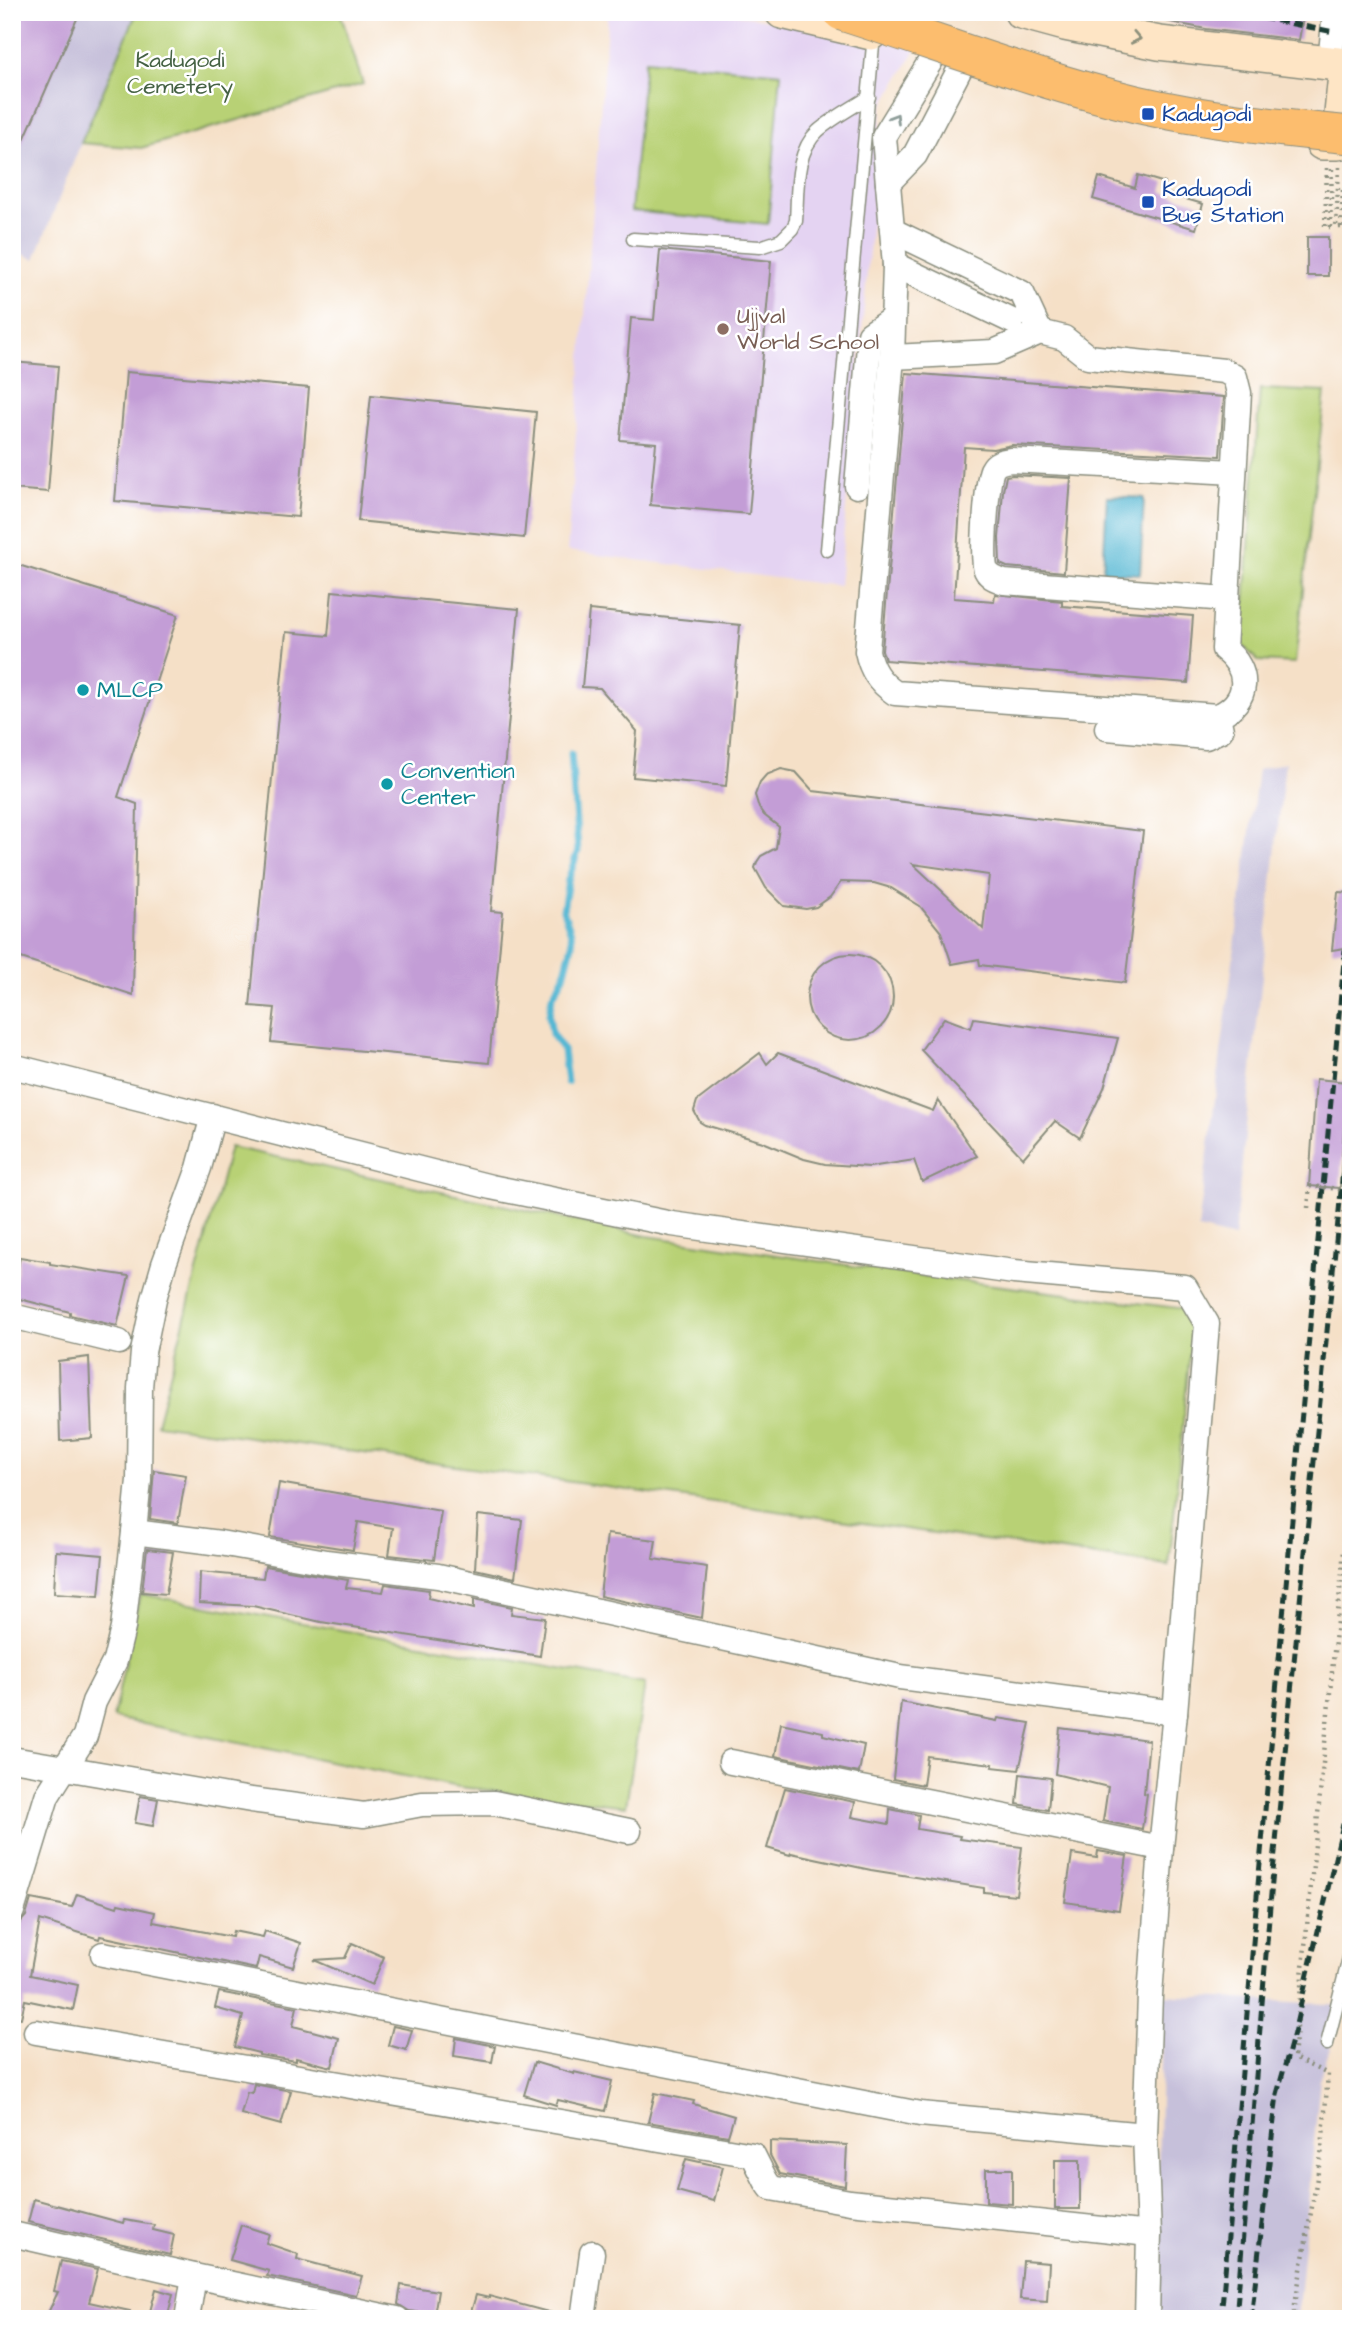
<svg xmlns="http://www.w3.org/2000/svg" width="1363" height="2331" font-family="'Architects Daughter',sans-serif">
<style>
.built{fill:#e4d3f2}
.industrial{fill:#c6c0da}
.green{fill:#b8d175;stroke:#6c8754;stroke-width:2}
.water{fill:#55b7d3;stroke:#3a7a84;stroke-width:2}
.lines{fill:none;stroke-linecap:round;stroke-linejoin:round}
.stream{stroke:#55b7d3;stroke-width:7}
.building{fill:#c39dd6;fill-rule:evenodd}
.lane-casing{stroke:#8a8e7e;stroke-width:15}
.street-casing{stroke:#8a8e7e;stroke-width:27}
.secondary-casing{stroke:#8a8e7e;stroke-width:36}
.path{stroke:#8a8e7e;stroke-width:4.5;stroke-dasharray:2 5;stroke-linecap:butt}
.lane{stroke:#fff;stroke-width:12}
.street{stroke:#fff;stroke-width:24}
.secondary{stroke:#fee5c5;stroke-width:33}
.rail{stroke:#1f3d34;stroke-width:5;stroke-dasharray:10 5;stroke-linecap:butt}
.primary-bridge-casing{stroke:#8a8e7e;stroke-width:39;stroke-linecap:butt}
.path-bridge{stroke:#8a8e7e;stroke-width:4.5;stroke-dasharray:2 5;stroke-linecap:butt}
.primary-bridge{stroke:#fcbd6e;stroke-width:37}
.oneway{stroke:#8e917c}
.oneway2{stroke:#8f9e9a}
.transit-dot{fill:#1a4fb4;stroke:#fff;stroke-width:2.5}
.education-dot{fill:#8d6e63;stroke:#fff;stroke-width:2.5}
.culture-dot{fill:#0f9aa8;stroke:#fff;stroke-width:2.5}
.labels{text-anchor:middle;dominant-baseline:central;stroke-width:5;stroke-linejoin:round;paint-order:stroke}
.park-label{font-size:23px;fill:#456244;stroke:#fff}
.transit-label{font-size:23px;fill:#164399;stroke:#fff;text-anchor:start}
.education-label{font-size:23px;fill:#785e54;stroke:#fff;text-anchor:start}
.culture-label{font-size:23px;fill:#0d838f;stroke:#fff;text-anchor:start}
</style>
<rect width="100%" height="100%" fill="#fff"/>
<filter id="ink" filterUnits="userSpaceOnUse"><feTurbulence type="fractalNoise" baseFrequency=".0143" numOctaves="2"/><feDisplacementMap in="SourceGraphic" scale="14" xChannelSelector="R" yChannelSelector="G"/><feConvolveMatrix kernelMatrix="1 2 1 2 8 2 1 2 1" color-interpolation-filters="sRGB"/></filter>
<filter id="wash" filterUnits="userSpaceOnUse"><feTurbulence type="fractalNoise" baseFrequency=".00686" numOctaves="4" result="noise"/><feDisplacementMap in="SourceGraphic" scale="28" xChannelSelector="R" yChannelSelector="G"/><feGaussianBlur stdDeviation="1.57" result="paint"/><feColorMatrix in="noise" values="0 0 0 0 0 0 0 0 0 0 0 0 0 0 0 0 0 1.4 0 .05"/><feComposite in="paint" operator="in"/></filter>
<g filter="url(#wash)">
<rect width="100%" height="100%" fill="#f5e0c7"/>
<polygon class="built" points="608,12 724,12 917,48 882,107 839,586 567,551"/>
<g class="industrial">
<polygon points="12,12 137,12 81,143 35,259 12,250"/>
<polygon points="1285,762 1234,1238 1198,1229 1258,770"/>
<polygon points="1163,1995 1344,2005 1320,2079 1297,2319 1157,2319 1158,2169"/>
</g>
<g class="green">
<polygon points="137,12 340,12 363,84 141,148 81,143"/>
<polygon points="645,60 781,73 768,224 631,211"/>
<polygon points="1260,389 1325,392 1295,663 1258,661 1242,645"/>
<polygon points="230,1147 647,1236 922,1276 1194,1310 1169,1566 157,1424"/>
<polygon points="140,1594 645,1684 626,1806 459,1787 113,1718"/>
</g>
<polygon class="water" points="1107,496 1144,498 1140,574 1103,572"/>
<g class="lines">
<polyline class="stream" points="567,1082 563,1050 552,1034 549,1015 552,997 564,976 572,945 571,933 563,910 568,880 578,851 571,753"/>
</g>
<g id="blocks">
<g class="building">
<polygon points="12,12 80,12 12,167"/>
<polygon points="1166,12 1304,12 1299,40 1206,29 1165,21"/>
<polygon points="1138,175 1165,183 1162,192 1203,204 1196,229 1093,199 1099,177 1135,188"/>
<rect x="1307" y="237" width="21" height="39"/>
<polygon points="660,250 771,261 749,514 650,505 656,443 620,440 631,318 654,320"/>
<polygon points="12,362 58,366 48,492 12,489"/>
<polygon points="126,372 309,388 298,517 115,501"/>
<polygon points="906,373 1224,397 1220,456 1012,445 993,449 964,447 954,598 994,601 995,594 1062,601 1062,606 1193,616 1188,683 885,660 882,650"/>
<polygon points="371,395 536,412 524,538 358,521"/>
<polygon points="1012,475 1071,478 1064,572 1007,567 1000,564 999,538 1003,491 1006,476"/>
<polygon points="12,563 178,615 118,797 137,804 133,995 12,955"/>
<polygon points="332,591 519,609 491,911 503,912 489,1063 271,1042 275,1008 250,1006 286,632 328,636"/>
<polygon points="589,610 740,625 726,786 633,777 637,731 600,688 582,687"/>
<path d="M781,769L796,772L813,791L1143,831L1125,983L980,965L979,959L952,964L941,932L920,906L891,888L874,883L841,882L830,897L816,907L806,909L784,906L766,888L755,868L757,862L761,856L776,848L779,827L764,815L759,808L755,795L760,782L766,775ZM913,864L989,875L983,929Z"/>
<polygon points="1338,892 1351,893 1351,947 1332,950"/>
<circle cx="850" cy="997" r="43"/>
<polygon points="944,1018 971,1028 974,1018 1118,1038 1104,1088 1080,1138 1055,1121 1023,1158 921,1050"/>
<polygon points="760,1053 767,1064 778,1053 933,1111 938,1100 977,1156 922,1182 914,1160 870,1167 825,1164 804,1159 763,1142 705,1125 700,1122 694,1111 697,1101"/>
<polygon points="1316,1079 1347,1082 1340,1188 1309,1186"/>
<polygon points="20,1257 50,1262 50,1264 129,1276 117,1326 70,1315 70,1312 12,1297"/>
<polygon points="89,1357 92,1438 60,1441 58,1361"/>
<polygon points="154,1470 186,1475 178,1523 150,1519"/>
<polygon points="279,1483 441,1511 434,1560 389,1555 393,1528 358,1522 353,1550 270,1537"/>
<polygon points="478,1515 522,1520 515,1578 475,1569"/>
<polygon points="607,1534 656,1540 653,1559 707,1567 702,1618 600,1596"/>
<polygon points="147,1549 173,1552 166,1594 142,1592"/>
<polygon points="56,1551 103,1555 99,1596 54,1593"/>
<polygon points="265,1566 348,1580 346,1588 383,1592 385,1584 429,1590 428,1598 474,1609 474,1599 512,1607 511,1614 545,1618 540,1656 321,1622 253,1606 199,1603 200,1572 263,1578"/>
<polygon points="901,1702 997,1721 998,1718 1030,1723 1019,1770 992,1767 993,1764 927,1756 923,1785 893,1779"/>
<polygon points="781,1723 823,1732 823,1735 864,1745 859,1773 775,1756"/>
<polygon points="1060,1728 1149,1740 1144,1793 1147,1794 1142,1829 1103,1821 1108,1787 1055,1774"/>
<polygon points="1020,1774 1051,1778 1048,1810 1017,1804"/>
<polygon points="785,1788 855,1802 852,1817 889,1824 890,1809 919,1815 917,1829 960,1836 959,1839 1022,1847 1016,1895 984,1892 984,1888 871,1870 791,1853 790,1855 767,1848"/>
<polygon points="140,1796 158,1799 153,1826 135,1823"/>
<polygon points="1098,1851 1127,1856 1119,1910 1065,1902 1072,1854 1097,1858"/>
<polygon points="77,1894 117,1907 118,1904 155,1912 153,1922 232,1937 233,1931 263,1937 265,1931 301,1943 293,1967 259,1957 256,1969 100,1936 99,1939 40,1920 30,1975 78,1985 73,2010 25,2000 21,2018 12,2017 12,1959 19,1924 26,1916 31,1899 72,1907"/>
<polygon points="352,1943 384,1957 372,1985 314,1960 345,1958"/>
<polygon points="219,1992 297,2007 293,2026 339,2038 332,2067 296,2058 296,2061 259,2055 259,2053 235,2047 243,2016 215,2008"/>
<polygon points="393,2026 412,2030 406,2050 388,2045"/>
<polygon points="456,2038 495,2046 492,2062 454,2056"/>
<polygon points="534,2062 574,2074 574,2072 612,2081 605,2111 558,2100 556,2105 524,2095"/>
<polygon points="254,2084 291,2091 281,2125 241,2114 247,2092 252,2093"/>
<polygon points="655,2093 694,2101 693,2104 734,2116 728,2136 648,2122"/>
<polygon points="770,2141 847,2145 845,2186 780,2174 770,2155"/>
<polygon points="686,2159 723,2167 714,2201 677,2191"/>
<rect x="1055" y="2160" width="25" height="49"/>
<polygon points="986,2169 1012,2169 1012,2204 986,2202"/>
<polygon points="34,2199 123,2223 124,2220 154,2225 153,2230 174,2235 170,2255 28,2222"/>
<polygon points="241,2225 269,2234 266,2243 298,2254 297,2259 362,2276 356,2295 267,2276 269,2271 230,2260"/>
<polygon points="61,2261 98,2269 89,2302 130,2311 130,2319 45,2319 58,2292 54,2291"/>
<polygon points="1023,2261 1049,2263 1047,2301 1020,2299"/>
<polygon points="401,2285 438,2291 434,2315 409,2311 398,2304"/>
<polygon points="156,2289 173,2294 167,2319 148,2319"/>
<polygon points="476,2295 489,2298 489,2296 552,2313 551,2319 483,2319 484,2315 471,2312"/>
</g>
</g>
</g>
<g filter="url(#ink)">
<use href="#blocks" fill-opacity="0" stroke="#8a8e7e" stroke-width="2"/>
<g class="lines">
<g class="lane-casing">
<g id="lane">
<path d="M633,239L760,247L781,240L792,229L796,221C798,193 794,153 818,131C833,118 852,108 869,97"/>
<polyline points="827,550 874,34"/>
<polyline points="1327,2044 1351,1950"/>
</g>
</g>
<g class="street-casing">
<g id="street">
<polyline points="1330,63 1335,12"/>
<polyline points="888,183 915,155 964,61"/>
<polyline points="893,231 1022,293 1040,332"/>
<polyline points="895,265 1012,321"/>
<path d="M1040,332L1064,338L1088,357L1224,371L1235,377L1239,393L1224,649C1251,670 1250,701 1218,716L895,693C879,682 871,670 867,651L892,357L994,352Z"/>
<polyline points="892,357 895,265 884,137 936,52"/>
<polyline points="857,486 870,334 893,318"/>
<path d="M1227,599L1004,582C997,579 990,578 986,570C981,560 987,482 992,470C996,462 1003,461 1011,460L1234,472"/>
<polyline points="1107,728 1206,737 1221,730 1218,716"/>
<polyline points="12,1066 491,1187 672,1224 1014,1272 1185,1287 1207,1324 1175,1713 1161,1848 1150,1995 1145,2135 1149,2234 1147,2319"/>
<polyline points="12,1316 119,1342"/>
<polyline points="134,1532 220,1543 326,1562 438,1576 900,1677 1175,1713"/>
<polyline points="12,1759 251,1800 364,1815 422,1804 494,1803 629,1831"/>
<polyline points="731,1762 1161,1848"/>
<polyline points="12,1911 47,1796 85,1736 94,1702 115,1661 123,1628 134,1532 139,1480 140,1388 143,1352 154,1299 164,1264 199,1168 213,1116"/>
<polyline points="103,1954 920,2114 1145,2135"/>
<polyline points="36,2032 753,2155 766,2181 771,2188 850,2202 1149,2234"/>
<polyline points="12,2234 194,2276 397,2319"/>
<polyline points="187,2319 194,2276"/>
<polyline points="583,2319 592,2253"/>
</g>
</g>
<g class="secondary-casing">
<g id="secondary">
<polyline points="782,12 871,33"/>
<polyline points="1021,12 1065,24 1159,43 1346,65 1338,143 1322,143"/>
</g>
</g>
<g class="path">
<polyline points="1339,167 1336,227 1341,227"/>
<polyline points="1327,168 1325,227 1330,227"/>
<polyline points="1330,227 1332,168"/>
<polyline points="1341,227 1343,189"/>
<polyline points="1308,1208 1310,1186"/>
<polyline points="1294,2319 1294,2310 1322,2149 1328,2074 1294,2058 1351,1479"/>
</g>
<use href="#lane" class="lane"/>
<use href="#street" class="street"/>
<use href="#secondary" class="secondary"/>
<g class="rail">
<polyline points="1232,12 1334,32"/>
<polyline points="1335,12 1338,13"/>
<polyline points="1221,2319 1257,1896 1351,886"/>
<polyline points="1236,2319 1272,1882 1351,1091"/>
<polyline points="1251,2319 1277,2094 1294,2033 1351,1790"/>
</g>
<g class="primary-bridge-casing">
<path id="primary-bridge" d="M842,12C940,43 1036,80 1136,104C1206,120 1279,128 1351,135"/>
</g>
<polyline class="path-bridge" points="1310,1186 1351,1190"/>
<use href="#primary-bridge" class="primary-bridge"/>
</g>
<defs><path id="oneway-chevron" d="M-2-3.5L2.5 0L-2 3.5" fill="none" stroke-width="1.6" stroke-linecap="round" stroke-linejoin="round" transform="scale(1.75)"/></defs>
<use class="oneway" href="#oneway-chevron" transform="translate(1136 38) rotate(12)"/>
<use class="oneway2" href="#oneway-chevron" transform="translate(895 118) rotate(-59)"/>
</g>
<g class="transit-dot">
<rect x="1141" y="107" width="14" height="14" rx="3.5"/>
<rect x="1141" y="195" width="14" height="14" rx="3.5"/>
</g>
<circle class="education-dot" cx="723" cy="329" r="7"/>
<g class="culture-dot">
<circle cx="83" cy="690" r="7"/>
<circle cx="387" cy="784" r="7"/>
</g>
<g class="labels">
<g class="park-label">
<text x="180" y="60">Kadugodi<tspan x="180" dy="26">Cemetery</tspan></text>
</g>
<g class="transit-label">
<text x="1162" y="114">Kadugodi</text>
<text x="1162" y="189">Kadugodi<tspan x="1162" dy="26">Bus Station</tspan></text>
</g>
<g class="education-label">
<text x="737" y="316">Ujjval<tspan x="737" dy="26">World School</tspan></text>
</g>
<g class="culture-label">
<text x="97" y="690">MLCP</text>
<text x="401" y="771">Convention<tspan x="401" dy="26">Center</tspan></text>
</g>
</g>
<rect width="1363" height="2331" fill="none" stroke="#fff" stroke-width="42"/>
</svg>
